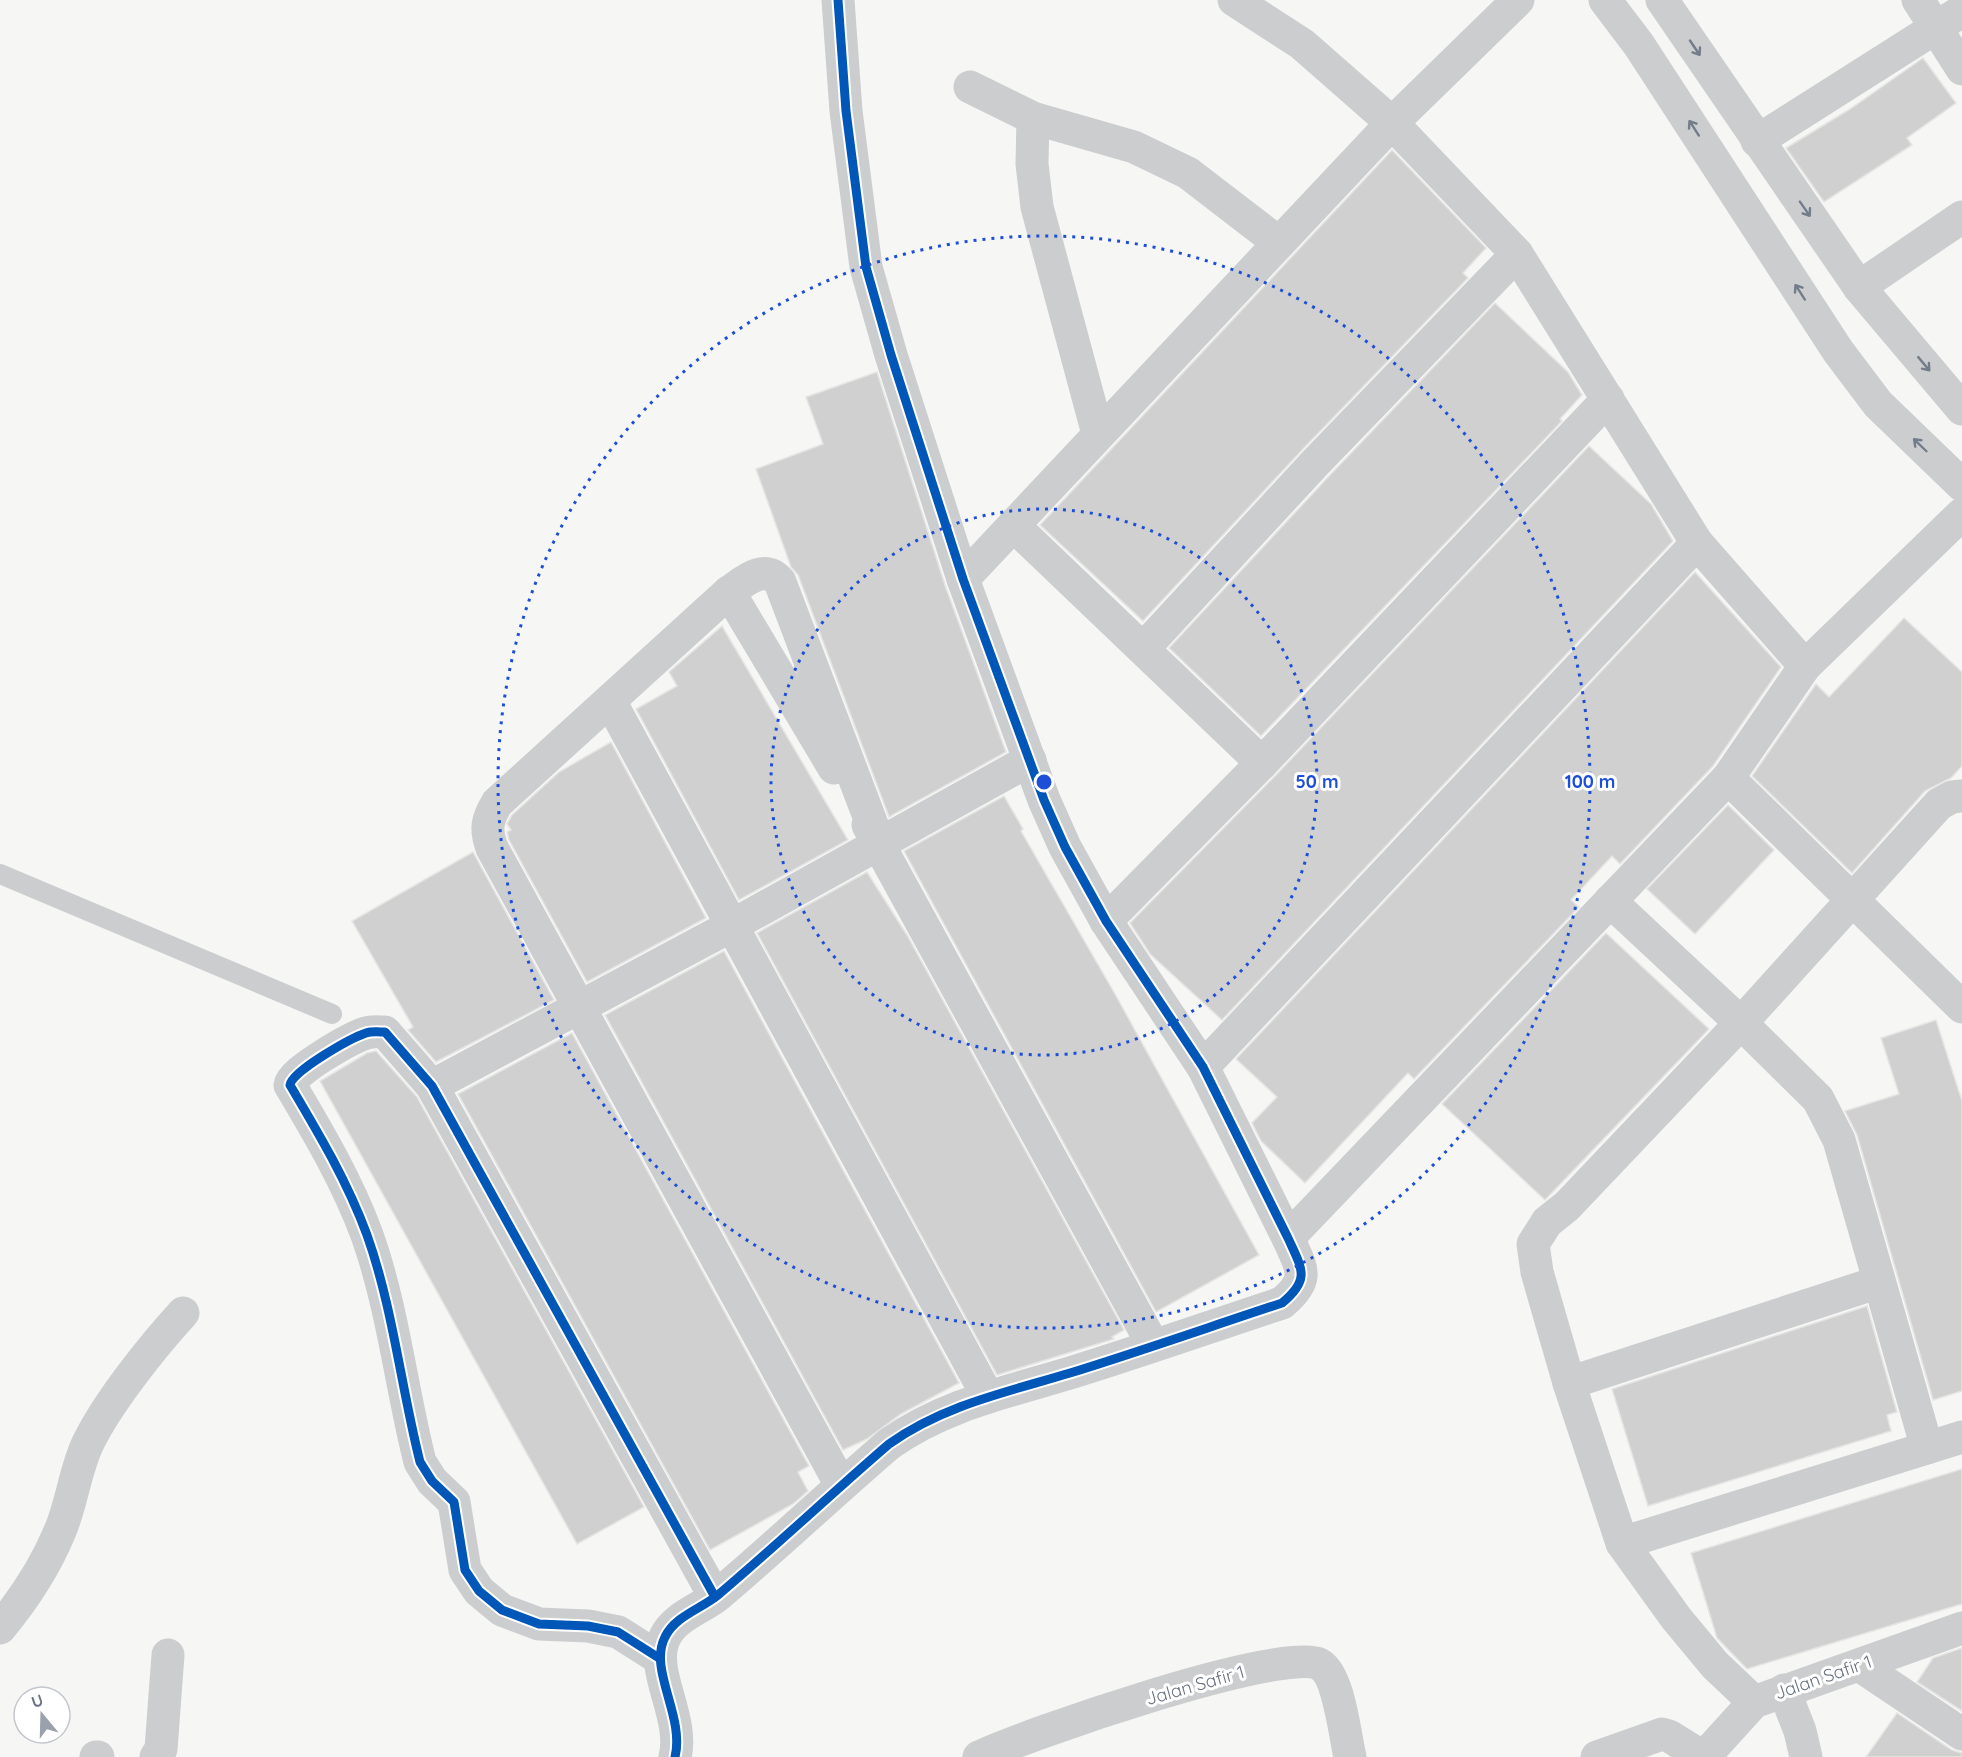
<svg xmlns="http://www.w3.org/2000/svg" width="1962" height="1757" font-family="Quicksand,sans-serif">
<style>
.building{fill:#d0d0d1;stroke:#e5e5e4;stroke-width:1.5}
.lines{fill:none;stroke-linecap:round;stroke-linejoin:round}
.service{stroke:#cccdce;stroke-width:20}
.minor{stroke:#cccdce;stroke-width:33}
.cycleway-casing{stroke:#fff;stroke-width:13}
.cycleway{stroke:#0057b8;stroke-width:9}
.oneway{stroke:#737c8a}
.ring{fill:none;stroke:#1d4ed8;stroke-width:3;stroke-dasharray:3 6}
.labels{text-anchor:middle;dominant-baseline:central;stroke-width:6;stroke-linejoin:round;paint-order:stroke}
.street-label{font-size:18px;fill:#697382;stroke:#fff}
.centre{fill:#1d4ed8;stroke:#fff;stroke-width:3}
.ring-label{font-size:18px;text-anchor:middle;font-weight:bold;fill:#1d4ed8;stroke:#fff;stroke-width:6;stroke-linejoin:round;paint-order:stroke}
</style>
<rect width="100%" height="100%" fill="#f6f6f5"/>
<g class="building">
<polygon points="1923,58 1956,103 1907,138 1912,145 1824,202 1786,148 1850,109"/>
<polygon points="1392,150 1486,248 1463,273 1468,278 1303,449 1143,621 1040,525"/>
<polygon points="1495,303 1568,372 1582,395 1560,419 1562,421 1261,736 1169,648 1330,475"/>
<polygon points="877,372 945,585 1006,752 889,817 798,575 791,567 756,469 823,444 806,397"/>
<polygon points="1589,446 1651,504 1673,541 1222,1020 1150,954 1130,923 1275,776"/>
<polygon points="1695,572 1781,667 1713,766 1620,864 1612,856 1571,900 1579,907 1414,1079 1408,1073 1305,1183 1261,1141 1252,1123 1277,1097 1236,1059"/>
<polygon points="1904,618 1962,672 1962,766 1951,778 1925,791 1852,873 1752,776 1816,684 1829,697"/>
<polygon points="722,626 848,840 739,900 636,709 677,686 669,672"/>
<polygon points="611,742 706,918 587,982 509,840 507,832 511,830 507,824 512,815 559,772"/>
<polygon points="1004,796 1023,829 1021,831 1115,994 1259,1255 1156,1312 904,851"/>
<polygon points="1728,805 1774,850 1695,934 1647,889"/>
<polygon points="473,852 554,1000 436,1062 408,1030 413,1027 352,921"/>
<polygon points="867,872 907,935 1124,1330 1112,1337 1114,1339 997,1375 757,933"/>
<polygon points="1606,933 1709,1029 1545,1200 1442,1104"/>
<polygon points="724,951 959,1383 901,1414 867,1439 843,1450 605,1015"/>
<polygon points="1936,1020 1962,1101 1962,1391 1933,1400 1857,1135 1845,1111 1899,1094 1881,1038"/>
<polygon points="572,1033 809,1466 798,1472 808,1491 793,1504 710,1550 458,1094"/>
<polygon points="376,1051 417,1097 644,1507 577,1544 320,1081 367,1053"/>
<polygon points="1867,1306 1897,1412 1887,1415 1891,1431 1648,1506 1612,1389"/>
<polygon points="1962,1469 1962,1604 1747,1669 1717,1638 1691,1553"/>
<polygon points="1962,1648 1962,1711 1917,1682 1933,1658"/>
<polygon points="1897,1713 1952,1750 1962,1753 1962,1757 1866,1757"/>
</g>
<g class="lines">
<polyline class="service" points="0,874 332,1014"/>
<g class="minor">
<polyline points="1234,0 1302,44 1392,123 1517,254 1697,543 1805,666"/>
<polyline points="1605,0 1639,45 1838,351 1878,404 1962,485"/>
<polyline points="1662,0 1859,287 1962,409"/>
<polyline points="1918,0 1962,69"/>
<polyline points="970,87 1033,118 1134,147 1188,173 1279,243"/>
<polyline points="1033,118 1032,164 1037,207 1098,434"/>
<polyline points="1757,141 1962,11"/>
<polyline points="1859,287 1962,217"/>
<polyline points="1014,526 1262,763"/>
<polyline points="963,579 1392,123 1518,0"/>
<polyline points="729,592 834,768"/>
<polyline points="1143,649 1316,462 1517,254"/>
<polyline points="610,701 988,1397"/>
<polyline points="1728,778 1962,1007"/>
<polyline points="868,825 1153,1345"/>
<polyline points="1610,901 1741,1023 1818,1099 1839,1140 1927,1448"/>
<polyline points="1106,921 1262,763 1608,399"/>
<polyline points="1203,1067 1697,543"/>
<polyline points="432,1086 731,926 1030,760"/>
<polyline points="1288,1238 1728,778 1805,666 1962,514"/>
<polyline points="1569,1383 1879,1282"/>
<path d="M841,1485L492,848C485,829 487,820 497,803L729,592C745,581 764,563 780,582L879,843"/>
<polyline points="1622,1543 1962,1437"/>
<path d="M0,1628C24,1599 46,1565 60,1531C72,1503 75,1470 88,1443C108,1402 152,1347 183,1313"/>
<path d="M659,1658L618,1632L588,1626L539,1624L502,1610L479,1591L465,1570L454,1502L432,1481L420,1462C401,1387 393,1308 367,1235C347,1181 319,1134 290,1085C292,1071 351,1038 366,1033C372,1031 379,1032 385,1032L432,1086L715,1597"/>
<polyline points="1859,1665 1962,1734"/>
<polyline points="1784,1690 1800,1731 1806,1757"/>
<polyline points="1754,1702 1715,1665 1676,1618 1622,1543 1569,1383 1537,1272 1533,1244 1547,1222 1567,1206 1741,1023 1939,804 1952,797 1962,796"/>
<polyline points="96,1757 98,1757"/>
<polyline points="156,1757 161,1749 168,1655"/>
<path d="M675,1757C685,1716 648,1670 665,1637C675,1616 701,1609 718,1595C776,1546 832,1493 889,1444C944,1405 1007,1392 1070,1373C1141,1351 1212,1326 1282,1303C1311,1279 1302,1269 1288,1238L1203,1067L1106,921L1065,847L1044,800L963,579L891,355L866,267L846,111L838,0"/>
<path d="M979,1757C1025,1735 1282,1646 1319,1664C1339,1674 1345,1736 1350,1757"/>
<polyline points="1597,1757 1662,1734 1669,1736 1703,1757"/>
<polyline points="1704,1757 1754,1702 1962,1628"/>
</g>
<g class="cycleway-casing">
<g id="cycleway">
<path d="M659,1658L618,1632L588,1626L539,1624L502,1610L479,1591L465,1570L454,1502L432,1481L420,1462C401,1387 393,1308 367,1235C347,1181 319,1134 290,1085C292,1071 351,1038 366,1033C372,1031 379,1032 385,1032L432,1086L715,1597"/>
<path d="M675,1757C685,1716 648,1670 665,1637C675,1616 701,1609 718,1595C776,1546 832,1493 889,1444C944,1405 1007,1392 1070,1373C1141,1351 1212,1326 1282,1303C1311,1279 1302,1269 1288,1238L1203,1067L1106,921L1065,847L1044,800L963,579L891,355L866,267L846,111L838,0"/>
</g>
</g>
<use href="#cycleway" class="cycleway"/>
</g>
<defs><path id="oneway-shaft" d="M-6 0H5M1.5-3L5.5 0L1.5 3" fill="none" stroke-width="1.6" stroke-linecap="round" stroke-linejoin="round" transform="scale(1.5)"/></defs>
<g class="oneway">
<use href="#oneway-shaft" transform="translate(1695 48) rotate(56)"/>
<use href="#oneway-shaft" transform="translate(1694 128) rotate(-123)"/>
<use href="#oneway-shaft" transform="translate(1805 209) rotate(55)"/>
<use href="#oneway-shaft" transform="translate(1800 292) rotate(-123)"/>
<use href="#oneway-shaft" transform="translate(1924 364) rotate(50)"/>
<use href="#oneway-shaft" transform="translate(1920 445) rotate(-136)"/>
</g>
<g class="ring">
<circle cx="1044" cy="782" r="273"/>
<circle cx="1044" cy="782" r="546"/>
</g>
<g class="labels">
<g class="street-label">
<text transform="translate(1823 1677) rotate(-19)">Jalan Safir 1</text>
<text transform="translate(1195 1685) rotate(-16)">Jalan Safir 1</text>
</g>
</g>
<circle cx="1044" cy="782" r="9" class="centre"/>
<g class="ring-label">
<text x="1317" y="788">50 m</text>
<text x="1590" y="788">100 m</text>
</g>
<g transform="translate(42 1715) rotate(341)"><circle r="28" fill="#ffffff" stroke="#c3c7cd" stroke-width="1.5"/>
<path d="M0-4.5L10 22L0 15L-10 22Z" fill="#9aa1aa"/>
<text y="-9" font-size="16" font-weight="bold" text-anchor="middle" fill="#697382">U</text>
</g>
</svg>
